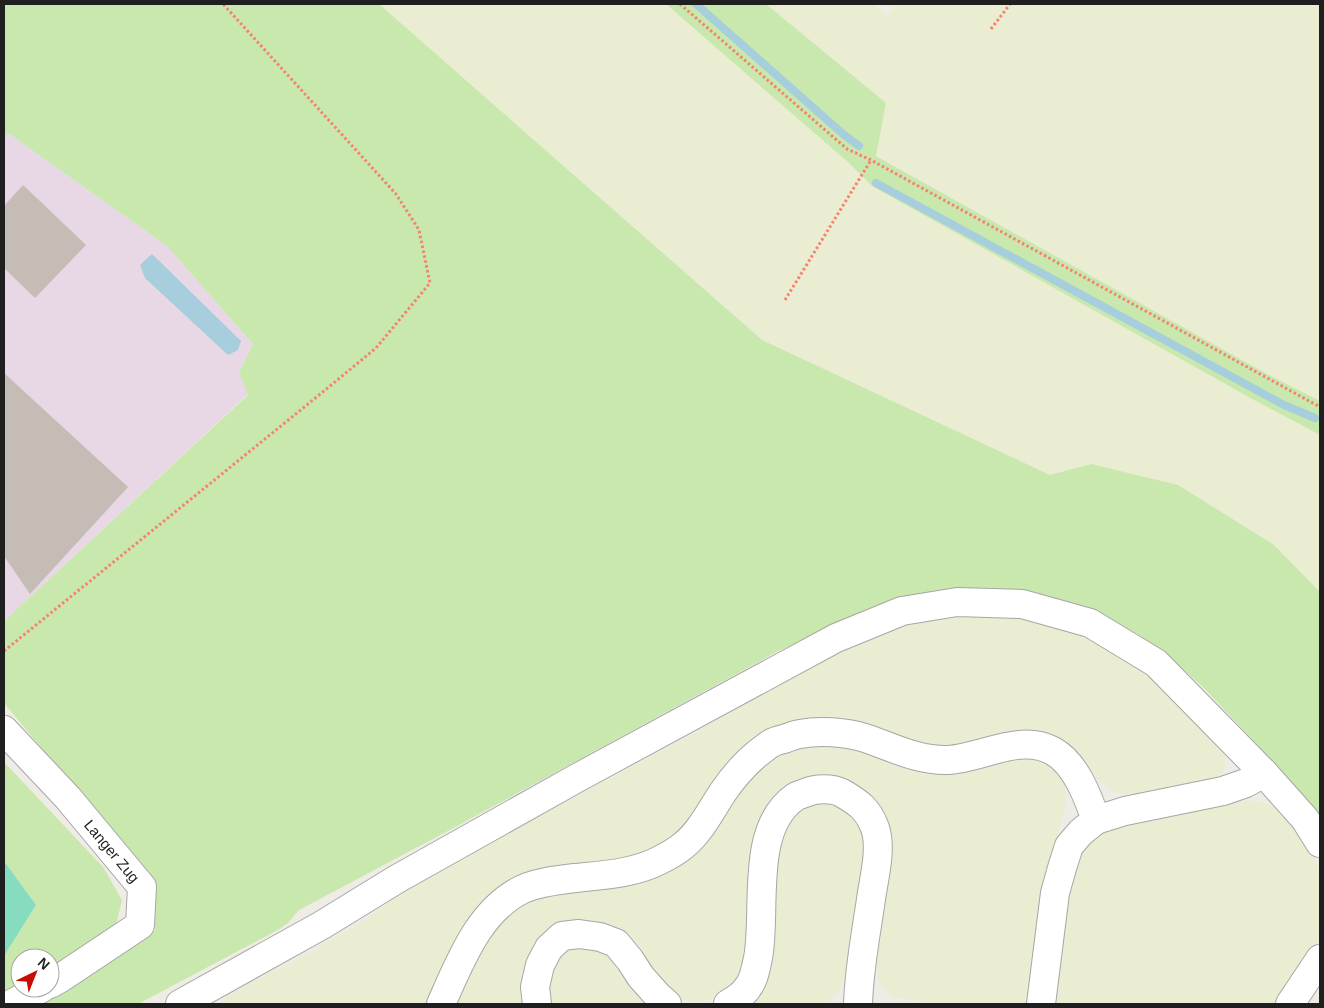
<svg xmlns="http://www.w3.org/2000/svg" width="1324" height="1008" font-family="Helvetica,sans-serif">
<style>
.industrial{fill:#e8d7e4}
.farmland{fill:#eaedd1}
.grass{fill:#c8e8ad}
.pitch{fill:#85dcbe}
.water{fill:#a7cedc}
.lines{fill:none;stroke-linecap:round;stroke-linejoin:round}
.stream{stroke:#a7cedc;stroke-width:8}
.building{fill:#c4bcb5}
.minor-casing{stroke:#a6a6a6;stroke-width:30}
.path{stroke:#f68270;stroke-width:3;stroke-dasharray:2.5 2.5;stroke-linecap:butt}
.minor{stroke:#fff;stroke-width:28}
.labels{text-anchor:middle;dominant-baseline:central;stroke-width:4;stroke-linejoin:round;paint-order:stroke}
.street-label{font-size:15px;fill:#1f1f1f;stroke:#fff}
</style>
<rect width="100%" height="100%" fill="#efece5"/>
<polygon class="industrial" points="8,133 167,246 253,344 239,371 248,394 4,621 4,137"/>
<g class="farmland">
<polygon points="379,4 666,4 849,163 872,186 1254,400 1320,435 1320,592 1274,545 1091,464 1050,475 762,340"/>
<polygon points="766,4 872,4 888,16 895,4 1320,4 1320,401 1267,374 876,155 886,103"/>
<polygon points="962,615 1037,619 1103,642 1160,682 1219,741 1225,754 1226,765 1221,775 1209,780 1150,794 1133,795 1119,793 1107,787 1093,776 1070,752 992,740 937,748 799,723 680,833 644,857 533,873 429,1004 220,1004 229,994 307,954 365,920 408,888 447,864 692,735 821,659 900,626 931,618"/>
<polygon points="802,744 1027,756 1046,760 1059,771 1065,786 1066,804 1052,854 1028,1004 938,1004 893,997 885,990 878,979 876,964 892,848 886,820 875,802 858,786 836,776 813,776 788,786 774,801 760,820 752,847 750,904 744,969 737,980 724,994 710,1000 692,1001 677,997 663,985 631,942 540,940 530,953 522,974 523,999 524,1004 454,1004 477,953 496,926 514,906 535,895 619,885 777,753"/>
<polygon points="814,800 830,800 856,814 866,840 865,863 849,969 843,985 834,997 824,1003 749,1004 771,962 774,936 774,869 786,825 798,810"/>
<polygon points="1237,801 1256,801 1269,804 1281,809 1309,845 1320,873 1320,937 1314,950 1274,1004 1054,1004 1064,920 1078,859 1085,846 1096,836 1111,830"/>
<polygon points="581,945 603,951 613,960 648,1004 549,1004 547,983 550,969 558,958 570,948"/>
</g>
<g class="grass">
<polygon points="4,4 379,4 762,340 1050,475 1091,464 1178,485 1274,545 1320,592 1320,816 1268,756 1204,688 1173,660 1136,633 1092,611 864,614 780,650 446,832 299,910 288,923 276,931 138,1004 20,1004 155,931 154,883 4,703 4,621 248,395 239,372 253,344 167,246 8,133 4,137"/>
<polygon points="666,4 766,4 886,103 876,156 1267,374 1320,401 1320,435 1254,400 872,186 849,163"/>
<polygon points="4,762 103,867 122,900 116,925 50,974 50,958 20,958 20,988 4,999 4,956 36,905 4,861"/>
</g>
<polygon class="pitch" points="4,861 36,905 4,956"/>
<polygon class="water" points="152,254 241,341 238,350 228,355 145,278 140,265"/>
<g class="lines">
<g class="stream">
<polyline points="696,4 843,134 859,146"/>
<polyline points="876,183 1284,405 1315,418"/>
</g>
</g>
<g class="building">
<polygon points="23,185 86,245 35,298 4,268 4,206"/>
<polygon points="4,373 128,487 30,594 4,556"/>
</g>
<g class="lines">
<g class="minor-casing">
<g id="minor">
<polyline points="4,730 68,798 142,887 140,925 59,979 50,984"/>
<polyline points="1096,820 1125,811 1223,791 1246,783 1264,773"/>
<polyline points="11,1004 42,988"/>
<polyline points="180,1004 322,925 397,879 577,778 836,638 902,611 957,602 1022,604 1090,623 1156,663 1264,773 1305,819 1320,843"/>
<path d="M441,1004C460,962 479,910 523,889C539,882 558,880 575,878C604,875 633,874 660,860C668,856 677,851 684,845C701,831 711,810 723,792C734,776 746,762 762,750C765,748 769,744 772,743C775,741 780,740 784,739C789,737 794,735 800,734C819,730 846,732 865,738C892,747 918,761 948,760C982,758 1020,733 1053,751C1076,764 1088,797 1096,820L1081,832L1069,846L1062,868L1055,893L1041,1004"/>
<polyline points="537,1004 535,987 540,965 549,948 562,936 579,934 600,937 616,943 630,960 641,977 658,996 667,1004"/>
<path d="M728,1004C735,1000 744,994 748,987C754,980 756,967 758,958C767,911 749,829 795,797C798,795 802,794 805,793C816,788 832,788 842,793C859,803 868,809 875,828C882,848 874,878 871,899C866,934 859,969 858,1004"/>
<polyline points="1290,1004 1320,959"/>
</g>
</g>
<g class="path">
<polyline points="680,4 847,149 871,160 1320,407"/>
<polyline points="991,29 1010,4"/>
<polyline points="785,300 871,160"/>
<polyline points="4,651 324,391 376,348 430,283 419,230 396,194 223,4"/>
</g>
<use href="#minor" class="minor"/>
</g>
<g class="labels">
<g class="street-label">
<text transform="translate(112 851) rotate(50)">Langer Zug</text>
</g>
</g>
<rect width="1324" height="1008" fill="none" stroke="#1f1f1f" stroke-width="10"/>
<g transform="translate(35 973) rotate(43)"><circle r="24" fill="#ffffff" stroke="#a5a5a5"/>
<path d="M0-4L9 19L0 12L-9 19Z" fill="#c80c06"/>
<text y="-8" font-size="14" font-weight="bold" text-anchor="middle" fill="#1f1f1f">N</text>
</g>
</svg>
